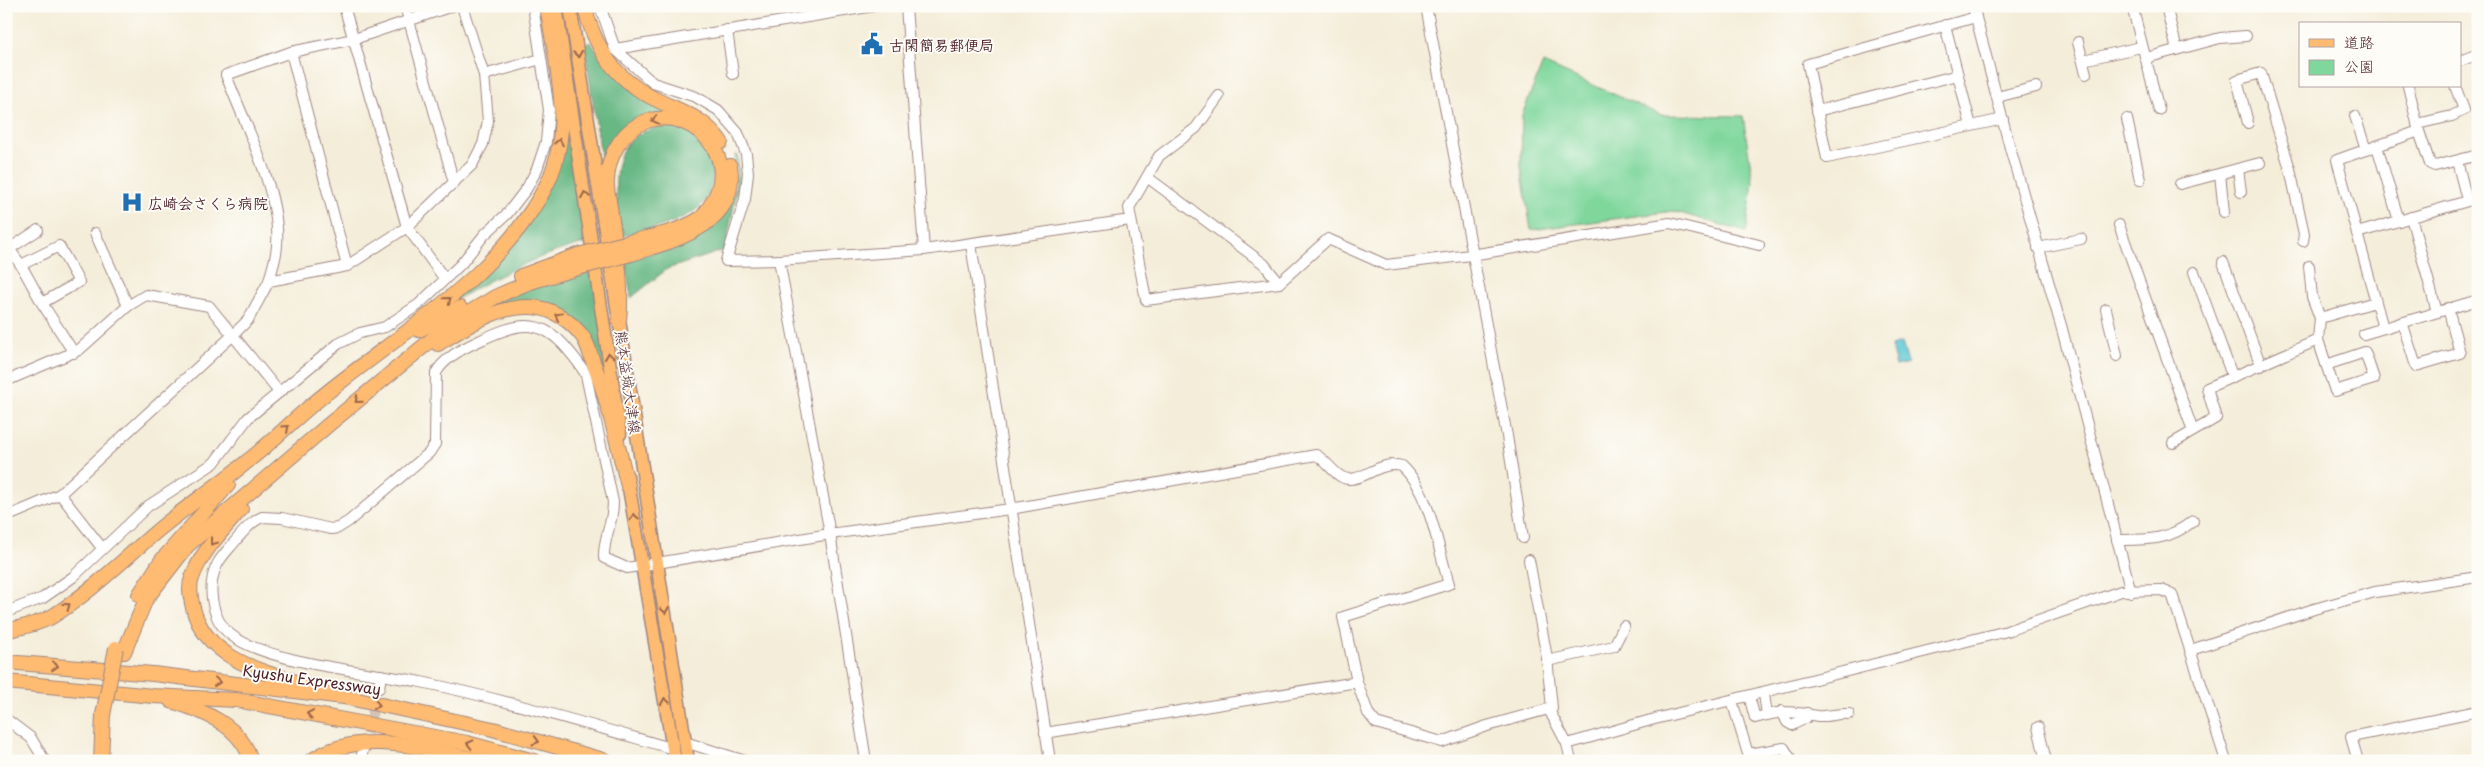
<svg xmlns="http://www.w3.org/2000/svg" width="2484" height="767" font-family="'Playpen Sans','Klee One',sans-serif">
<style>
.green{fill:#7fd79c;stroke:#647b64}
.forest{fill:#67b884;stroke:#586c58}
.water{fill:#5dc8d6;stroke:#547480}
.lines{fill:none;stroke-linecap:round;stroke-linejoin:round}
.minor-tunnel{stroke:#d2c4b6;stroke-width:10;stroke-dasharray:10 5;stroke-linecap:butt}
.minor-casing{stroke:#9f8682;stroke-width:12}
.major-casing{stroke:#9f8682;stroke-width:15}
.highway-casing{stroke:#9f8682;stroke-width:16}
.minor{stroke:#fff;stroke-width:10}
.major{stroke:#febb71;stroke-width:12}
.highway{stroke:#febb71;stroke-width:14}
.highway-bridge-casing{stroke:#9f8682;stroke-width:16;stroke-linecap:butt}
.highway-bridge{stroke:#febb71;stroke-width:14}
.oneway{stroke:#9b654a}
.labels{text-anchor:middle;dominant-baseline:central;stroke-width:4;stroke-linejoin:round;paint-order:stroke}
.poi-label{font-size:15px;font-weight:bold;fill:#4a1f2b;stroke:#fdfcf7;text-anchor:start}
.street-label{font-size:15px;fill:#4a1f2b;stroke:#fdfcf7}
</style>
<rect width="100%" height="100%" fill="#fdfcf7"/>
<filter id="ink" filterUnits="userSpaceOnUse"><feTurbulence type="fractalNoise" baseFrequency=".02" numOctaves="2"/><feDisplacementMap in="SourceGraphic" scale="10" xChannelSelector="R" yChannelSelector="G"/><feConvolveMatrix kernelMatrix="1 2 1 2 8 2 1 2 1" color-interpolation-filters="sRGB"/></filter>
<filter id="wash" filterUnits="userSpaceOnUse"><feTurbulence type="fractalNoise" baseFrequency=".0096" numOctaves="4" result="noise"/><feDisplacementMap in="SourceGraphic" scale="20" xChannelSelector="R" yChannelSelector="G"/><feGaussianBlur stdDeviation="1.12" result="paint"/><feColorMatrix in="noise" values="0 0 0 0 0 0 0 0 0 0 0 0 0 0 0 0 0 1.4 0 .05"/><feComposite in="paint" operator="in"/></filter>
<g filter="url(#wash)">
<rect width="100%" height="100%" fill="#f4edd9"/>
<polygon class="green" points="1543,63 1661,115 1743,116 1753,182 1746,232 1673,211 1531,230 1521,167 1522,115"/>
<g class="forest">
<path d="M591,42L602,60L685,115C647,122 615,116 605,161L602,162L584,44Z"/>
<path d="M569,121L589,242C533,256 485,281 437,312L492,259L563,156Z"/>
<path d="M661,127C669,127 677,126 684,129C714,143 724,187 697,209C676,225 647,230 621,236C616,193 602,136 661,127Z"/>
<path d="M735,155H738L739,181L725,250L667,269L631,298L625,259C685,246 746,232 735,155Z"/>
<polygon points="593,265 608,384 585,334 546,303 457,325 497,301"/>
</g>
<polygon class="water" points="1902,343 1908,363 1896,366 1891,346"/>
</g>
<g filter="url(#ink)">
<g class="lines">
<polyline class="minor-tunnel" points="363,748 379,688"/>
<g class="minor-casing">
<g id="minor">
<polyline points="344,6 407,227 444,278"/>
<polyline points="405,6 454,183"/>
<polyline points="600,6 615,49 653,83 696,97 718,110 738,133 746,154 748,173 745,199 726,261 779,260 924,250 1130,220"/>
<polyline points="906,6 924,250"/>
<polyline points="1426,6 1507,436 1523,538"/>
<polyline points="1973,6 2010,148 2062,329 2131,592"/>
<polyline points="2132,6 2159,110"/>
<polyline points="2166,6 2177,50"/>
<polyline points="1976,17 1808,64 1827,158 2003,119"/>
<polyline points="1945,25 1971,126"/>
<polyline points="727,30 733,74"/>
<polyline points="2078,42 2086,74"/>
<polyline points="615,49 874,6"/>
<polyline points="291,52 347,266"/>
<polyline points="2146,58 2220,38 2246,36"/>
<polyline points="2083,60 2141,47"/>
<polyline points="2460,61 2478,54"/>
<polyline points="484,75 541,59"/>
<polyline points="1219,96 1196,128 1159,156 1129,208 1146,300 1279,283 1328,239 1386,265 1471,255 1670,223 1759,245"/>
<polyline points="1997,97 2036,87"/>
<polyline points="1817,111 1958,75"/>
<polyline points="2355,116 2366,150"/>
<polyline points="2127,119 2140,180"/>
<polyline points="2248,123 2237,80 2261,73 2290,169 2304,234 2303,241"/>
<polyline points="2417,124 2452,116 2464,110 2455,86"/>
<polyline points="2419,131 2430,164 2435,166 2478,155"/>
<polyline points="2377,146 2399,221"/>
<polyline points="2457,161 2467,200"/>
<polyline points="2238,169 2241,192"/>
<polyline points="2220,174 2224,212"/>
<polyline points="1147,177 1264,264 1279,283"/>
<polyline points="2180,184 2260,163"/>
<polyline points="2411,217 2437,312"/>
<polyline points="2119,225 2193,431"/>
<polyline points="95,233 128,306"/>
<polyline points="2357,233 2478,198"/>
<polyline points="971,244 1050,761"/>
<polyline points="2038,248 2081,239"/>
<polyline points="10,250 21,265 42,303 74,353"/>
<polyline points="6,251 38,230"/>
<polyline points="779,260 830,534 866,761"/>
<polyline points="2223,262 2261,366"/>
<polyline points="21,265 59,246 79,282 42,303"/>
<polyline points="2309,266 2312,297 2320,318 2318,340 2335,391 2374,379 2365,352 2326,365"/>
<polyline points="2194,272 2233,378"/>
<path d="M269,281C272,269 277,256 277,244C281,194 244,122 226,75L291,52L354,39L452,6"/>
<polyline points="2106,309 2117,356"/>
<polyline points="2320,318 2375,302"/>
<polyline points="2402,322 2416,366 2460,353 2448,308"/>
<polyline points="2383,328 2337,160 2419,131 2408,86"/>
<polyline points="2364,334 2478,300"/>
<polyline points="6,381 79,350 128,306 146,295 209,306 279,392"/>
<polyline points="2173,443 2216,418 2207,388 2318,340"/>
<polyline points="60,494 102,548"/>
<polyline points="6,517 60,494 232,336 248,320 269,281 347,266 407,227 472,165 483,144 488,121 484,75 462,6"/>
<path d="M2117,540C2147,540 2168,541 2193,521"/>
<polyline points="6,612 43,598 73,577 148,506 214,463 248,418 338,344 360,333 385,327 418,305 461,264 485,234 507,214 527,188 537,169 546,142 549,110 533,6"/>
<polyline points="2191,650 2314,609 2375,592 2478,577"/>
<polyline points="1547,661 1614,646 1624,626"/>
<polyline points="379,688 381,675"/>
<polyline points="1749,696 1755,718 1767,715 1764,694"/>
<polyline points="1732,701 1748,754 1784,748 1792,761"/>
<polyline points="1548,708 1567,744 1571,761"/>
<polyline points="1782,711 1787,722 1792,725 1806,718 1807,713"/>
<path d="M1767,715C1788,710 1797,713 1818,716C1828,717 1839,713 1849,714"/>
<polyline points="6,719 31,738 45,761"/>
<polyline points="2038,727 2046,761"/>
<polyline points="1045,733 1357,682"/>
<polyline points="685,742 745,761"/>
<polyline points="1567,744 1651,720 2007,631 2121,591 2161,590 2172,594 2226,761"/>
<path d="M674,749C590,725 507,700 421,682C373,672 269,664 231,635C211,620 206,585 218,563C223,554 231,547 237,539C245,530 251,522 262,517L282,518L331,529L338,528L349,521L429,453L435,444L436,373C444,358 463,348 479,341C514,324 540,315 568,350C575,358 581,365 586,375L613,502C613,525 603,537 604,558L627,568L830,534L1010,509L1316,455C1328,461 1337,480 1350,479C1368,478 1379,461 1402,466C1430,492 1438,548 1449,584L1343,617L1357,682L1368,713L1376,723L1442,742L1487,726L1552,708L1547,658L1529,560"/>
<polyline points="361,761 363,749"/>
<polyline points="2358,761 2351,737 2478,711"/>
</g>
</g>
<g class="major-casing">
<g id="major">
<polyline points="556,6 620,434"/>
<polyline points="570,6 688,761"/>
<polyline points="627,476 675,761"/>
</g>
</g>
<g class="highway-casing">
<g id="highway">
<path d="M584,6C595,47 612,76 651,97C677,111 703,115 721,142"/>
<path d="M631,254C673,241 740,225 730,166"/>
<polyline points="521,276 578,255"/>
<path d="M619,320C623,284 616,249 611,214C610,203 606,191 607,180C608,155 623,129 647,121C666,115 685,120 700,132C724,152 727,181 710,206C707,210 705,215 701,218C680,232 653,236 629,242"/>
<polyline points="419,330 460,308"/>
<path d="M438,344C465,327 498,305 532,307C552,308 571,321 583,337C588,344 590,354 593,362C609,402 617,444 628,486"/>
<path d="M241,509C223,530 201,552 192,578C188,587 191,599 193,608C206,661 268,673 312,687"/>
<polyline points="139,595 161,561 228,485"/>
<path d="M6,631C21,627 40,624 53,616C91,592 123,560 157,531C187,506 219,485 249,460C271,443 291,422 313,404C391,338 502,277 548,182C574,126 556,64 547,6"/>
<polyline points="124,652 146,599 187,546 327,426 453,322 495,297 527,283 578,268"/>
<polyline points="6,662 153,674 344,697 493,729 607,761"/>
<polyline points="6,682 153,696 236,700 467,743 534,761"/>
<path d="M171,701C202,710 242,726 251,761"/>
<polyline points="101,761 103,715"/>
<path d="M311,761C360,726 430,751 483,761"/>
</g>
</g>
<use href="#minor" class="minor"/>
<use href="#major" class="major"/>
<use href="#highway" class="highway"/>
<g class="highway-bridge-casing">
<g id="highway-bridge">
<polyline points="578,255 629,242"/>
<polyline points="578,268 631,254"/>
<polyline points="103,715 116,648"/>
</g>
</g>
<use href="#highway-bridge" class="highway-bridge"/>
</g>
<defs><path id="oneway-chevron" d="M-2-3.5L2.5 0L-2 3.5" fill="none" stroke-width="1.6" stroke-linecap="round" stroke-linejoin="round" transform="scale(1.25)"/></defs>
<g class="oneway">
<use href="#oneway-chevron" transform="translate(578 54) rotate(81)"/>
<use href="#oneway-chevron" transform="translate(655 120) rotate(167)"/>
<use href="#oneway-chevron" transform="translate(559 142) rotate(-79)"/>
<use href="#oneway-chevron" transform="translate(585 195) rotate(-99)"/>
<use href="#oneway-chevron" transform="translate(448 300) rotate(-39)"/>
<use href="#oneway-chevron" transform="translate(558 316) rotate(-151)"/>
<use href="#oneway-chevron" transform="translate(609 356) rotate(-98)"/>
<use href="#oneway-chevron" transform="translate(358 400) rotate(140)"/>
<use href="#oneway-chevron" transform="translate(286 428) rotate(-42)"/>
<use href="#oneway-chevron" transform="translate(634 517) rotate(-101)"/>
<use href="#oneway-chevron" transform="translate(213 542) rotate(127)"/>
<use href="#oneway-chevron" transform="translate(67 606) rotate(-36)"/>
<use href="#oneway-chevron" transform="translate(665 610) rotate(81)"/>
<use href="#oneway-chevron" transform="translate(55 666) rotate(5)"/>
<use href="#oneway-chevron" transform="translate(217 682) rotate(7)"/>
<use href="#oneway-chevron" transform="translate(665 701) rotate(-100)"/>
<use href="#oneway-chevron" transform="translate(377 705) rotate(12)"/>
<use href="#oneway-chevron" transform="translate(310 714) rotate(-170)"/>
<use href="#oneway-chevron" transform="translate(536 741) rotate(16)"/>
<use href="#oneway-chevron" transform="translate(470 744) rotate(-166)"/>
</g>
</g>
<defs>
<g id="civic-bare" transform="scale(1.725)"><path d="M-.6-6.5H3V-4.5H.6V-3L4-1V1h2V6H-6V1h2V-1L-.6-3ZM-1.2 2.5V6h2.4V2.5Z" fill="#1f6fb2" stroke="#fdfcf7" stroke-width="2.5" paint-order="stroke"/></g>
<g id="hospital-bare" transform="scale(1.725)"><path d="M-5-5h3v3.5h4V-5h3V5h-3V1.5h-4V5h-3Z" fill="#1f6fb2" stroke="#fdfcf7" stroke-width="2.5" paint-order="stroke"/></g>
</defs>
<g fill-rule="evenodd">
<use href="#civic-bare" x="872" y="44"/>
<use href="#hospital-bare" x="132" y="202"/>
</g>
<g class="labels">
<g class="poi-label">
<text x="889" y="44">古閑簡易郵便局</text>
<text x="148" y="202">広崎会さくら病院</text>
</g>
<g class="street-label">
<text transform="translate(629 382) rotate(82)">熊本益城大津線</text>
<text transform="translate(312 679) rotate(8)">Kyushu Expressway</text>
</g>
</g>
<rect width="2484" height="767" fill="none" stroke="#fdfcf7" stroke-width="25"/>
<rect x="2299" y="22" width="162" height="65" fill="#fdfcf7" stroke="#b5a4a5"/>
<rect x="2309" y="39" width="25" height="8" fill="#febb71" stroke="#b5a4a5"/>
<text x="2344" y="48" font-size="15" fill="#4a1f2b">道路</text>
<rect x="2309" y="60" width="25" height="15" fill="#7fd79c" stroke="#b5a4a5"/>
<text x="2344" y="72" font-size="15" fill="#4a1f2b">公園</text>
</svg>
